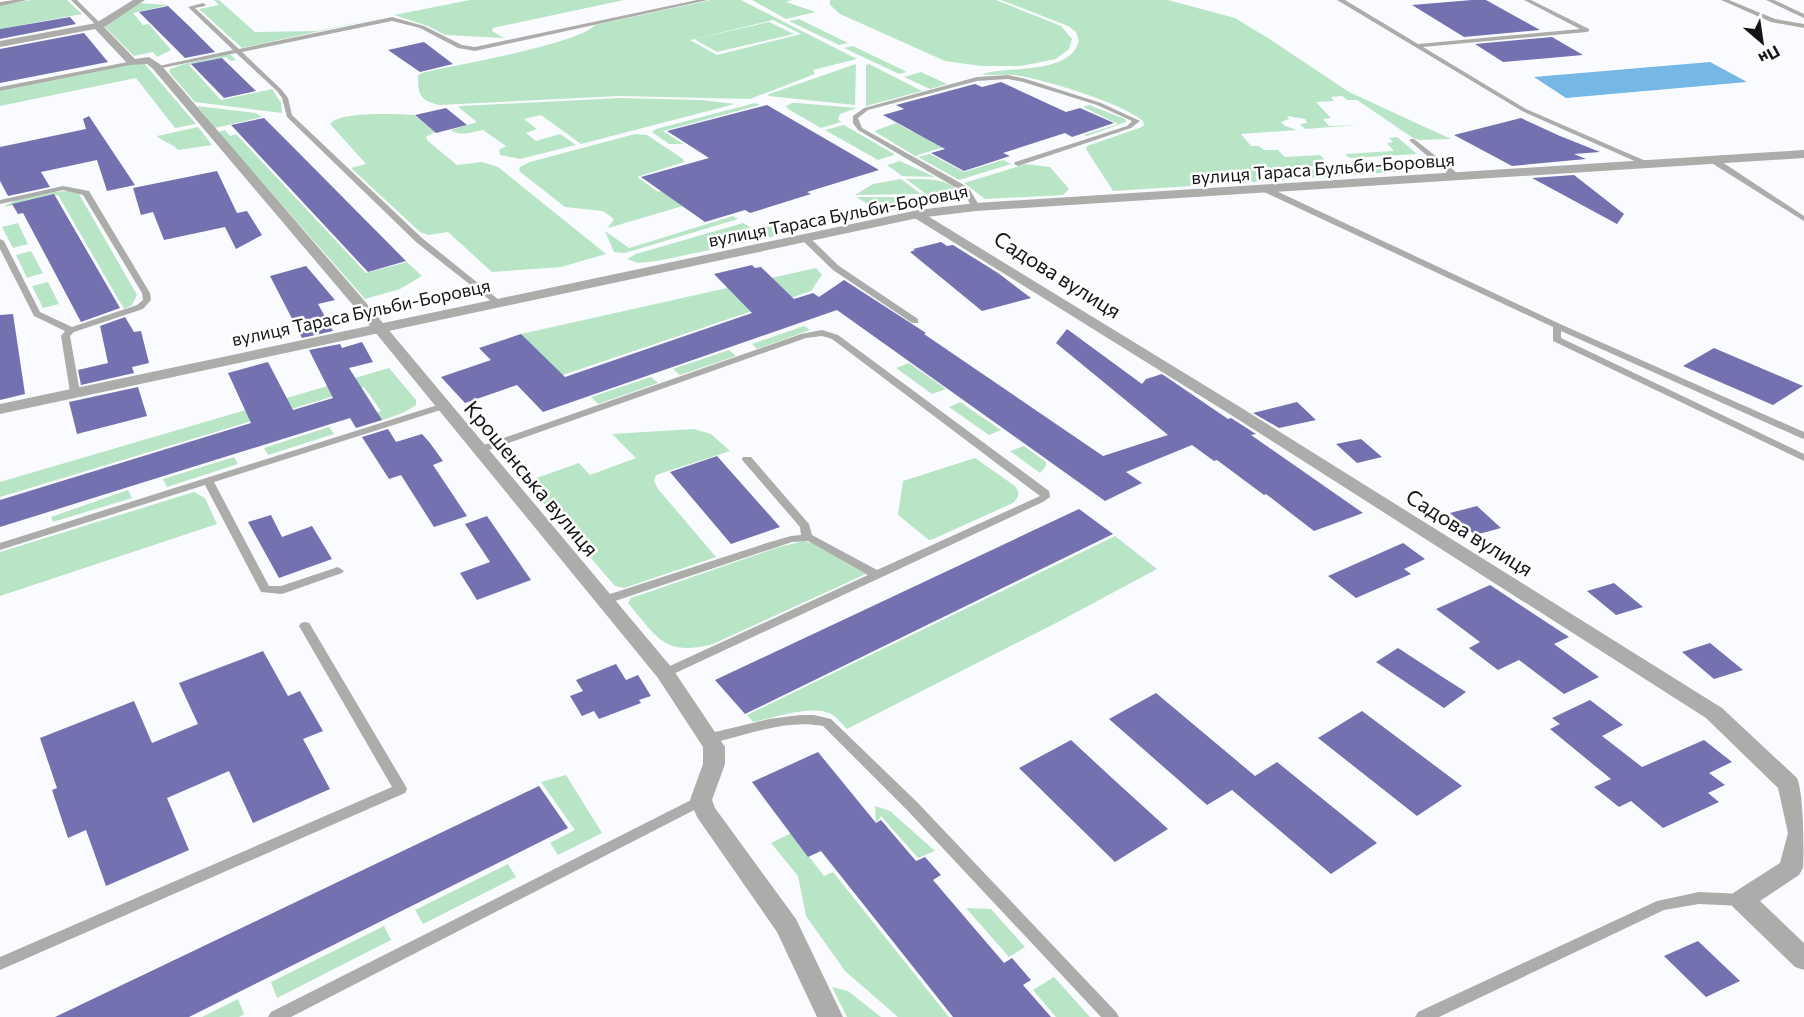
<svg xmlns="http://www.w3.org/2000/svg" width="1804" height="1017" font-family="Commissioner,sans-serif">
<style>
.green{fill:#b9e5c7;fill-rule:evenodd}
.water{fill:#75b7e5}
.building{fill:#7471b0}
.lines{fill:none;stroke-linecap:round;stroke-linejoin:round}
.service{fill:#acacaa;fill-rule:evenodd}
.minor{fill:#acacaa;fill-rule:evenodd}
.tertiary{fill:#acacaa;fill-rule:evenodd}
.labels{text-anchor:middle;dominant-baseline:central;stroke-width:5;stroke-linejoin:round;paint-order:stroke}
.far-street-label{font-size:18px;fill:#151517;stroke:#fff}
.street-label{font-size:21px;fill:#151517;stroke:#fff}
</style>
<rect width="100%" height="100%" fill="#fafbff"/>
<g class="green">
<polygon points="31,0 67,0 82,14 0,29 0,5"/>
<polygon points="214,0 219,0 255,32 317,31 384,17 242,48 199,9 219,5"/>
<polygon points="470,0 624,0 493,28 492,31 504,38 445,35 428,26 394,15"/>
<path d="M711,0H741L857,59L813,70L815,74L750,99L619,96L439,105C419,100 418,94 418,75L425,72C456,65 578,44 595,25ZM773,20L801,34L717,55L690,40Z"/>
<polygon points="752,0 792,0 786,2 816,12 786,19"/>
<polygon points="830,0 996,0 1061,26 1072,39 1069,49 1056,59 1021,66 981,66 945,61 840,14 830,5"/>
<path d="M1001,0H1168L1235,18L1271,40L1349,92L1451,139L1419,140L1413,138L1357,100H1347L1342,96L1331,97L1334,101L1316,102L1331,118L1323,119L1329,126L1358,125L1305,129L1300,124L1307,123L1305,119L1287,116L1289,119L1281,122L1285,126L1297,130L1241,134L1251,146H1259L1264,150H1278L1285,157L1320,155L1325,160L1316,166L1291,168L1299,179L1113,191L1086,149L1087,146L1142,127L1144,125L1143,121C1122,103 1043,79 1014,75C1004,74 992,76 982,74C1009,66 1070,75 1079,41L1076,32L1068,26Z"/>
<polygon points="137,3 169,5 133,13 143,25 149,24 171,50 157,57 153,52 134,56 102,24"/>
<polygon points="799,19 848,43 839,45 789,21"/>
<polygon points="769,22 794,34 717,52 694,39"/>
<polygon points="853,46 907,72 899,74 844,48"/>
<polygon points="230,54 236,60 231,61 226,57 189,65 221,100 272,89 281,103 282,113 195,102 169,72 170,69 184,64"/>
<polygon points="143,62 196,124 175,128 136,78 0,106 0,91"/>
<polygon points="856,64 855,105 768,96 769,94"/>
<polygon points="869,64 922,91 866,106 866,65"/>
<polygon points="921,72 947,84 930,89 904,77"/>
<path d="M621,98L702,100L735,104L581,144L541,115L524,119L537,129L526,133L536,141L560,134L576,145L520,159L500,155L499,150L506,146L483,130C473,132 460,137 451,130L477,122L458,107L461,106Z"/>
<polygon points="755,103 760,105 663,131 683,144 669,144 652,132 656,129"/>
<polygon points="792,103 797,103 857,108 840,114 838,119 841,122 821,128 788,109 786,106"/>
<polygon points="1089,105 1125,119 1126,122 1087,136 1083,135 1118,124 1083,107"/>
<polygon points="197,106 256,113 262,117 215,128"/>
<path d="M414,115L435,132L426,137L428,141L457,165L482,162L498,167L606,254L561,267L492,272L448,232L428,235L420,232L351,168L366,164L330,124C340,111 397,114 414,115Z"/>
<polygon points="896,123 913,132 931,127 947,146 915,156 874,131"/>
<polygon points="844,125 894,154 894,155 878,160 825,130"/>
<path d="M198,127L212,145L178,150C171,142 164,143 157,136Z"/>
<polygon points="225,130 230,136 236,134 366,273 407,262 422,276 400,289 365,299 218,132"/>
<polygon points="635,134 647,135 683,159 684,162 637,177 658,192 671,188 693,203 608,228 614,219 603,211 565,207 519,171 520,167 530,162"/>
<polygon points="1397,137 1417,154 1350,158 1345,154 1394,151 1387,143 1393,142 1389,138"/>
<polygon points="930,154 964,172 1003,160 1011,164 959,180 918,157"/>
<polygon points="900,161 935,177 902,176 887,165"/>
<polygon points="1431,162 1437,169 1350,175 1343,167"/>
<polygon points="1026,164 1050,167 1069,189 1063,195 985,199 964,183"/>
<polygon points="1337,168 1344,176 1307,178 1300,170"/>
<polygon points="901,179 921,194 855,195 873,184"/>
<path d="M906,179C925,179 952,177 962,197L938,203Z"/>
<path d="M70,191L79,194L137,295L132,305L124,309L58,195L4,207C16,196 53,191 70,191Z"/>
<polygon points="856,197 924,197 933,203 882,212"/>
<polygon points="733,216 738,219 625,253 614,252 605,231 629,248"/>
<polygon points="785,221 795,232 657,261 638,263 627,259 636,254 743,223 755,230"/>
<polygon points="18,223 28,244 13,248 2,227"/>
<polygon points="31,251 43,273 27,278 16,255"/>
<polygon points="816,268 822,275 811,291 557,377 521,334"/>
<polygon points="48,282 59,304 43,308 32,286"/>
<polygon points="804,326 810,330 757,349 752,344"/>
<polygon points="729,350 736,356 680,375 673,369"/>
<polygon points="909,363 946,389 932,394 896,368"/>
<path d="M389,368L416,400V405C401,416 381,420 364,425L359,418L381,411L364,387L0,497V482Z"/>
<polygon points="651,377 658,383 598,404 591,397"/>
<polygon points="960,402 1001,430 989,435 949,407"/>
<polygon points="329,427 334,434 268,455 264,448"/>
<polygon points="694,429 711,434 730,451 656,475 654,481 658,489 716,557 624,588 615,586 525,482 579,463 590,475 636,458 612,434"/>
<polygon points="1024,446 1046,462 1046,466 1040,473 1010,451"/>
<polygon points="234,457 238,464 167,487 163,479"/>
<path d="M975,458L1015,486C1020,493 1019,497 1013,503L933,539L929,540L898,515L903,481Z"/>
<polygon points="128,490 132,498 53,522 51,517"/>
<polygon points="194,492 205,498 217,524 0,596 0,552"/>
<path d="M1115,536L1157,569L1058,622L847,729C841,723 836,716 829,713C811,705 772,718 753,722L747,715Z"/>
<path d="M804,541L812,543L866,574L713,644C664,657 657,637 628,603L631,598L779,547Z"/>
<polygon points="566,775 602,833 558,855 550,843 575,830 541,782"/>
<polygon points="875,806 890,811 935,851 918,858 881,816 876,823"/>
<polygon points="791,833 824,876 833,872 949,1017 898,1017 845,971 806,916 798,876 771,843"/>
<polygon points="508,864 516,877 423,924 415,910"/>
<polygon points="966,908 991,909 1025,947 1009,957"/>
<polygon points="384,926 391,940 277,998 271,982"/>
<polygon points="1054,977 1090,1017 1056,1017 1033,990"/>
<polygon points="832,987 848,991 881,1017 847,1017"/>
<polygon points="238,999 244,1014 239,1017 202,1017"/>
</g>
<polygon class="water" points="1710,62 1747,82 1566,98 1534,77"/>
<g class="building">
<polygon points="1472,0 1486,0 1540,30 1464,37 1412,5"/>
<polygon points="168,6 189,26 215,52 185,58 139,12"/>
<polygon points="70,17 76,24 0,39 0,29"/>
<polygon points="84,33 108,62 0,83 0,49"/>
<polygon points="1552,37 1583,55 1503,62 1475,44"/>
<polygon points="424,42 453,64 420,72 388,50"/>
<polygon points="222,58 225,61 256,91 224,98 191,64"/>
<polygon points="1001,82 1066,112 1080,108 1114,123 1072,137 1065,133 1003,153 1010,156 964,171 931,153 945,149 883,115 904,109 896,105 975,84 982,87"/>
<polygon points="767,105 879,170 807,192 811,194 750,213 745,210 705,222 641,177 709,158 667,131"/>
<polygon points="446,108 467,125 436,133 415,115"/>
<polygon points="89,116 135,185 107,191 97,160 41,172 50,187 8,196 0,181 0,147 86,129 83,119"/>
<polygon points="264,118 293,147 406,261 368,272 231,125"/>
<polygon points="1521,118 1560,136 1600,152 1574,154 1586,159 1512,166 1454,135"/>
<polygon points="217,171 237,213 247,211 262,235 236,249 225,227 164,240 153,212 141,215 133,188"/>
<polygon points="1574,175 1624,214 1617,224 1532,178"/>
<polygon points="54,194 120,308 81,322 23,213 18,214 12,204"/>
<polygon points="941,242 947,246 953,245 998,273 1031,298 982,311 910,252 915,250 913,249"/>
<polygon points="752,265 755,268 761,267 794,299 813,293 819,297 844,280 926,333 924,334 1103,456 1168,435 1056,343 1067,329 1142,384 1146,379 1162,374 1228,419 1231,418 1256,434 1251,435 1363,513 1314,531 1266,494 1264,495 1217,460 1214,461 1192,445 1126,472 1142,483 1105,501 837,310 543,412 517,385 465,403 441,377 491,360 479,348 521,334 565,377 752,313 714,274"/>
<polygon points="306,266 335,300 318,304 333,331 302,338 270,276"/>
<polygon points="13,314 25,394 0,400 0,315"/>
<polygon points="125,317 134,332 141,331 149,363 132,367 134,373 81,385 78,370 108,363 100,326"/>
<polygon points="362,342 373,362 349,368 382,420 356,428 350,418 0,527 0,500 251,423 228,373 268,362 293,410 333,398 309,350 340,344 342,348"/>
<polygon points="1714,348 1803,386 1773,405 1683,366"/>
<polygon points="138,387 147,416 77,434 69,402"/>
<polygon points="1297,402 1316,420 1279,428 1253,413"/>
<polygon points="388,429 396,442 422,434 430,443 443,461 433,465 467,516 434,527 401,475 389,479 362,437"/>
<polygon points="1361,439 1382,457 1357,463 1336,444"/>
<polygon points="717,456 780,527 731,544 670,472"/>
<polygon points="1477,506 1501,528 1475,535 1450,513"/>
<polygon points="1079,509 1113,534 745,714 715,680"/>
<polygon points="271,515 282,537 312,526 332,559 279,578 248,522"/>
<polygon points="487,516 531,580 477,600 460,573 490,562 465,524"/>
<polygon points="1403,543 1425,559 1404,569 1411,574 1356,598 1328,576"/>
<polygon points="1614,583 1643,607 1616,615 1587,591"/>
<polygon points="1490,585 1569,637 1554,644 1599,677 1564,694 1519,660 1498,670 1469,648 1480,642 1436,609"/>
<polygon points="1710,643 1743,670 1714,679 1682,652"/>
<polygon points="1398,648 1444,678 1466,692 1444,708 1376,662"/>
<polygon points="263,651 288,696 300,691 323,731 303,739 330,789 253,823 229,771 167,798 189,850 106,886 86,830 68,838 52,790 57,788 40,738 134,701 152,743 198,724 179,683"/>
<polygon points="616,664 626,680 638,675 651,696 639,700 641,703 599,719 594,711 582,716 570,696 583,691 576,680"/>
<polygon points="1156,693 1255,776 1277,762 1377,843 1331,874 1232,790 1207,805 1109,719"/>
<polygon points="1590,700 1623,725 1602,736 1642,767 1704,740 1732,762 1709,773 1725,785 1708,793 1719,802 1663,828 1631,801 1619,807 1594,787 1611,779 1550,729 1560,724 1552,718"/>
<polygon points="1362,711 1462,786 1417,816 1318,738"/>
<polygon points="1071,740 1112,778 1168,829 1115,862 1019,768"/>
<polygon points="818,752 876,823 881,820 916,861 925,857 941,875 933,880 1004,963 1012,958 1031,980 1023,985 1051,1017 953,1017 821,851 808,857 752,782"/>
<polygon points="539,786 568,828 189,1017 55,1017"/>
<polygon points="1698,941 1740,981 1706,997 1664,956"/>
</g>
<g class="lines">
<g class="service">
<polygon points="14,0 27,0 0,6 0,2"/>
<polygon points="71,0 77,0 101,24 101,26 97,26"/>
<polygon points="697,0 708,0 475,51 458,48 420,28 392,21 242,52 281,89 288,98 292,115 422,238 499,300 500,302 496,305 416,242 287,117 282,98 277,91 236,53 157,69 154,67 233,50 188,7 203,3 206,5 205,6 195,8 239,49 392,17 424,26 462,45 475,47"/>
<polygon points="1337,0 1345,0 1418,44 1580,29 1524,0 1531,0 1589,29 1589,31 1587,32 1423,47 1526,109 1655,165 1648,167 1522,111"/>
<polygon points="1721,0 1729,0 1775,19 1804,24 1804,28 1771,22"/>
<polygon points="1766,0 1774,0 1804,14 1804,18"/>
<polygon points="133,61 136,63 135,64 0,91 0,87"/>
<polygon points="1008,75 1026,79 1101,103 1140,121 1131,128 1018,166 1014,164 1015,162 1127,126 1132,121 1097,105 1023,82 1008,79 977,81 868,110 858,118 862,128 964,185 970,190 980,207 976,209 973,209 964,193 958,189 858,130 853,123 853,116 864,108 977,77"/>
<polygon points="1410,139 1414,139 1461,176 1461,180 1455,180 1410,141"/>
<polygon points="1710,158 1716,158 1804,216 1804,221 1710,162"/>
<polygon points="63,186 89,191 150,293 151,300 143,309 74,332 70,336 80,392 75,395 70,392 61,336 65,331 34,316 0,249 0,239 4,241 40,312 72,327 137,305 143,300 142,293 83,195 63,190 0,204 0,200"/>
<polygon points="1262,187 1268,187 1560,324 1804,432 1804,439 1801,438 1561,331 1561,338 1804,454 1804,461 1553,341 1553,327 1262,191"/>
<polygon points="802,236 808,236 839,266 918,319 918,323 912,323 833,270 802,240"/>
<polygon points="822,330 838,335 1049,491 1050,497 1043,502 669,676 661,676 659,673 661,670 868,575 808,541 792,542 609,603 601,603 599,600 601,597 770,542 791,536 801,535 800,527 743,461 742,459 743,457 751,457 809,524 812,535 877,570 1040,496 832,339 822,336 806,338 483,452 479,453 474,450 475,448 801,334"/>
<polygon points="444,403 449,406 447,408 214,482 269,586 281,586 338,567 344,571 342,573 282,594 261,592 205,485 0,550 0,543"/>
<polygon points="305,622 309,623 311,626 405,785 407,789 405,793 0,970 0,957 392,787 299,626 301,623"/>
<path d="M800,715H814L831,719L917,802L1116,1012L1119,1017H1101L907,810L823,726C786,719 747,735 711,743L707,741L705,738L707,735L711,733L769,719Z"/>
<polygon points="701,795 706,796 708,800 706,804 291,1017 268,1017 271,1012"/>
<polygon points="1699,892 1742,894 1747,896 1749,900 1747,904 1742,906 1699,904 1664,910 1439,1017 1415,1017 1418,1012 1657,901"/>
</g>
<g class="minor">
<polygon points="133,0 145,0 104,27 135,59 149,57 161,65 362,298 672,668 725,747 725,764 712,800 715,808 796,919 843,1017 817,1017 777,932 697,817 690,800 703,764 703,747 658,678 352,304 153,69 147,64 129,65 95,29 0,47 0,41 96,23"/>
<path d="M918,210L1240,407L1722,708L1797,778C1804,795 1804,849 1803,868L1799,875L1760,901L1804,943V970L1795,967L1733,907L1730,900L1733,893L1780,863L1788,833L1778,788L1706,718L1228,413L913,217L911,214Z"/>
</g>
<polygon class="tertiary" points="1804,150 1804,158 976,211 918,218 0,414 0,404 918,210 976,203"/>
</g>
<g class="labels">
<g class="far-street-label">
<text transform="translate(1323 168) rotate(-4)">вулиця Тараса Бульби-Боровця</text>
<text transform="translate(838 215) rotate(-11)">вулиця Тараса Бульби-Боровця</text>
<text transform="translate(361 312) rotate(-12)">вулиця Тараса Бульби-Боровця</text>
</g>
<g class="street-label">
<text transform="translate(1058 274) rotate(32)">Садова вулиця</text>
<text transform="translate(532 478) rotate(50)">Крошенська вулиця</text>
<text transform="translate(1470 532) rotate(32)">Садова вулиця</text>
</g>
</g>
<g transform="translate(1762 42) rotate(151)" stroke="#ffffff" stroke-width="4.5" paint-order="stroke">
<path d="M0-4.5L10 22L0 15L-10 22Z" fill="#151517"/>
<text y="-9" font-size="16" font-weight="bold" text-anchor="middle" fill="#151517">Пн</text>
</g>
</svg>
